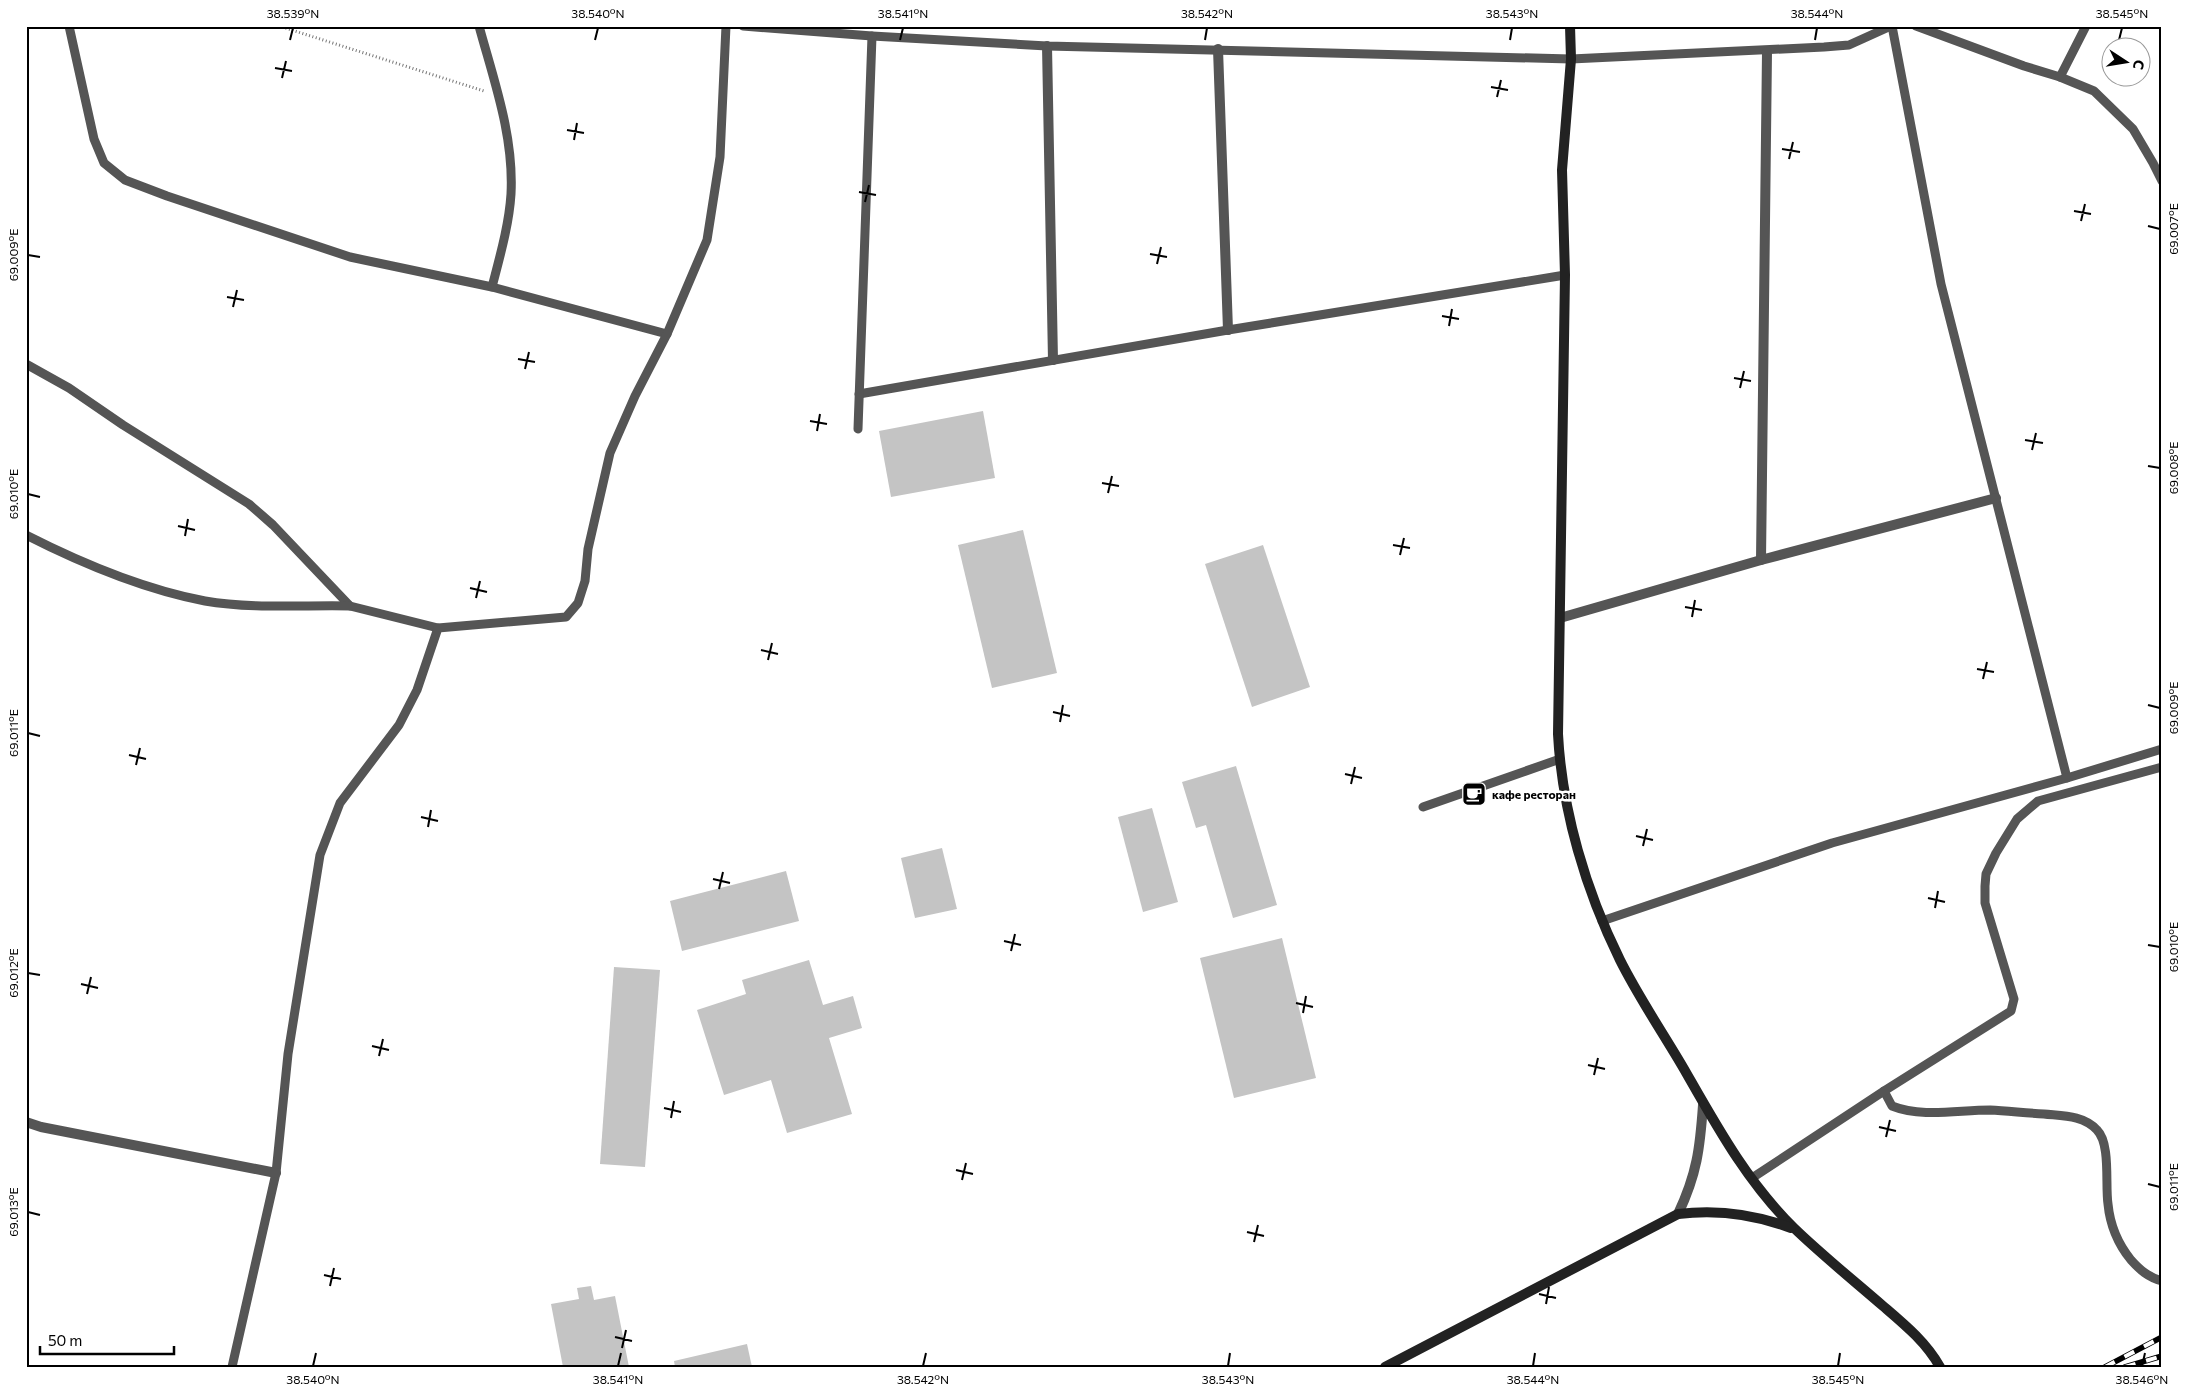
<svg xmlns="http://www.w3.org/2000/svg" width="2188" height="1393" font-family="Commissioner,sans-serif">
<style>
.building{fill:#c4c4c4}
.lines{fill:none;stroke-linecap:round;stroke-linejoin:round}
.path{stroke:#777;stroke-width:3;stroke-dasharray:1 2.5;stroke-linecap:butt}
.lane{stroke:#555;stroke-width:9}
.street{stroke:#555;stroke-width:10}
.secondary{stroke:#222;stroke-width:10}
.rail-casing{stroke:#000;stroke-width:5.5}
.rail{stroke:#fff;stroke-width:4;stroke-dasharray:11;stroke-linecap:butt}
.ticks{fill:none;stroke:#000;stroke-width:2}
.labels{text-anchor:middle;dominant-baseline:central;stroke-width:5;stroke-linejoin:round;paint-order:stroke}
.poi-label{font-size:12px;font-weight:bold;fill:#000;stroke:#fff;text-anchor:start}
.neatline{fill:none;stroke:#000;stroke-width:2}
.ticks-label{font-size:12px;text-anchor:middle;fill:#000}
</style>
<rect width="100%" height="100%" fill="#fff"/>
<g class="building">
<polygon points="983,411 995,478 891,497 879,431"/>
<polygon points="1023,530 1057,673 992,688 958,545"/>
<polygon points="1263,545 1310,687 1252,707 1205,564"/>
<polygon points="1236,766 1277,905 1233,918 1206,825 1196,828 1182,782"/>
<polygon points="1152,808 1178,902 1143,912 1118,817"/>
<polygon points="942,848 957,909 915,918 901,858"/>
<polygon points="786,871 799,921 682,951 670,901"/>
<polygon points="1282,938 1316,1078 1234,1098 1200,958"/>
<polygon points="809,960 823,1005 853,996 862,1028 829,1038 852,1114 787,1133 771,1080 724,1095 697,1010 746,994 742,980"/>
<polygon points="614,967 660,970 645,1167 600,1164"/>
<polygon points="591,1286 594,1300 615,1296 629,1367 563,1367 551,1304 579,1299 577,1288"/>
<polygon points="747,1344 752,1367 675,1367 674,1361"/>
</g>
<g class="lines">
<polyline class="path" points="279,26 484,91"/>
<g class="lane">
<polyline points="69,26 94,139 104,163 125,180 167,196 350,257 492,287 667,334"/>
<path d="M479,26C494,81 514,136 511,194C509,225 500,256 492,287"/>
<polyline points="743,26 872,36 1047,46 1571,59 1824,47 1849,45 1891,26"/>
<polyline points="1892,26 1941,284 2067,778"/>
<polyline points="1916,26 2024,66 2060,77 2094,91 2133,129 2153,163 2162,181"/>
<polyline points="2060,77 2086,26"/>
<polyline points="26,364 69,388 123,425 249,504 273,525 350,606 438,628"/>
<polyline points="859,394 1228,330 1565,275"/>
<polyline points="858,429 872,36"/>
<path d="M26,535C83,564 142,589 205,601C251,609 304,605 350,606"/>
<polyline points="1423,807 1560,759"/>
<polyline points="1602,921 1832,843 2067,778 2162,749"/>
<path d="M1884,1091L1892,1106C1922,1118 1958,1110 1990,1110C2008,1111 2026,1113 2044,1114C2062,1116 2083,1115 2097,1130C2111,1144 2105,1185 2108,1204C2110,1225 2118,1244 2131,1260C2140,1270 2148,1277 2162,1281"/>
<polyline points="1752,1178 1884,1091 2011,1011 2014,999 1985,903 1985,886 1986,874 1996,853 2017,819 2038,801 2162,767"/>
<polyline points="232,1367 276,1173 288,1054 320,855 340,803 399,725 417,690 438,628 566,617 578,603 585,581 588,549 610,453 635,396 667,334 707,240 720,157 726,26"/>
</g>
<g class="street">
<polyline points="1047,46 1053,360"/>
<polyline points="1218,49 1228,330"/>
<polyline points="1767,52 1761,560 1996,498"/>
<polyline points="1560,618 1761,560"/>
<polyline points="26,1122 41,1127 276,1173"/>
<path d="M1678,1214C1697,1174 1700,1148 1703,1105"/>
</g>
<g class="secondary">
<path d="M1570,26L1571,59L1562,170L1565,275L1558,734C1562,811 1586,891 1620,960C1639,998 1663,1033 1684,1069C1716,1125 1747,1182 1794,1228C1822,1255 1853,1280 1883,1306C1904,1324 1926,1342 1940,1367"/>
<path d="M1385,1367L1678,1214C1717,1209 1754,1214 1791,1228"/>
</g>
<g class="rail-casing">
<g id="rail">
<polyline points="2105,1367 2162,1337"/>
<polyline points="2125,1367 2162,1356"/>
</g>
</g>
<use href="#rail" class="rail"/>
</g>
<path class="ticks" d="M290,40L293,28M595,40L598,28M900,40L903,28M1205,40L1207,28M1510,40L1512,28M1815,40L1817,28M2119,40L2122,28M275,68L292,71M282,78L286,61M1491,87L1508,90M1497,97L1501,80M567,130L584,133M574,140L577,123M1782,149L1800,152M1789,159L1793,142M859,192L876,195M865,202L869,185M2074,211L2091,214M2081,221L2085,204M2148,226L2160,229M1150,254L1167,257M28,255L40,257M1157,264L1161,247M227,297L244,300M233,307L237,290M1442,316L1459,319M1449,326L1452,309M518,359L535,362M525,369L529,352M1734,378L1751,381M1740,388L1744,371M810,421L827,424M817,431L820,414M2025,440L2043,443M2032,450L2036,433M2148,466L2160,468M1102,483L1119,486M1108,493L1112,476M28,494L40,497M178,526L195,530M185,536L188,519M1393,545L1410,548M1400,555L1404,538M470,588L487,592M476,598L480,581M1685,607L1702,610M1692,617L1695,600M761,650L778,654M768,660L772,643M1977,669L1994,672M1983,679L1987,662M2148,705L2160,708M1053,712L1070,716M1060,722L1063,705M28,733L40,736M129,755L146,759M136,765L140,748M1345,774L1362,778M1351,784L1355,767M421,817L438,821M428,827L431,810M1636,836L1653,840M1643,846L1647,829M713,879L730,883M719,889L723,872M1928,898L1945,902M1935,908L1938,891M1004,941L1021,945M2148,945L2160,947M1011,951L1015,934M28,973L40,975M81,984L98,988M87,994L91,977M1296,1003L1313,1007M1303,1013L1306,996M372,1046L389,1050M379,1056L383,1039M1588,1065L1605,1069M1594,1075L1598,1058M664,1108L681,1112M671,1118L674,1101M1879,1127L1896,1131M1886,1137L1890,1120M956,1170L973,1174M962,1180L966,1163M2148,1184L2160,1187M28,1212L40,1215M1247,1232L1264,1236M1254,1242L1258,1225M324,1275L341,1279M330,1286L334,1268M1539,1294L1556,1298M1546,1304L1549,1287M615,1337L632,1341M622,1348L626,1330M313,1366L316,1353M618,1366L621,1353M923,1366L926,1353M1228,1366L1230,1353M1533,1366L1535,1353M1838,1366L1840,1353M2142,1366L2145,1353"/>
<defs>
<g id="cafe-square" transform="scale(1.25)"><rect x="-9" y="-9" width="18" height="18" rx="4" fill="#000" stroke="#fff"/><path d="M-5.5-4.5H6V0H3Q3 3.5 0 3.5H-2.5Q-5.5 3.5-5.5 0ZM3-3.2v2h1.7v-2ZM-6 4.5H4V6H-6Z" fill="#fff"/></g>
</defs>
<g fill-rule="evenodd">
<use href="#cafe-square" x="1474" y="794"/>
</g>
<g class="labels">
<g class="poi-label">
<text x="1492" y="794">кафе ресторан</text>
</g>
</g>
<rect width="2188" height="1393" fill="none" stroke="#ffffff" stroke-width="55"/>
<g transform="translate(2126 62) rotate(102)"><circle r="24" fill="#ffffff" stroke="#999999"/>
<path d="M0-4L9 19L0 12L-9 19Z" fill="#000000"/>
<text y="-8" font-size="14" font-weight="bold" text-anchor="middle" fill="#000000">С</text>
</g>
<path d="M40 1346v8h134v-8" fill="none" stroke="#000000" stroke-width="2.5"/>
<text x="48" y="1346" font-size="15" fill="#000000" stroke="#ffffff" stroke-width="4" paint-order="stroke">50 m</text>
<rect x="28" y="28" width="2132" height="1338" class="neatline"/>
<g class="ticks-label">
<text x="293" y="18">38.539°N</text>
<text x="598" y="18">38.540°N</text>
<text x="903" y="18">38.541°N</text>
<text x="1207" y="18">38.542°N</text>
<text x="1512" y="18">38.543°N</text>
<text x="1817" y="18">38.544°N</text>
<text x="2122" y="18">38.545°N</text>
<text transform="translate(2174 229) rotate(-90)" y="4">69.007°E</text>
<text transform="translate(14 255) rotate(-90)" y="4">69.009°E</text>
<text transform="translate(2174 468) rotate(-90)" y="4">69.008°E</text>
<text transform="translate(14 494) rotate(-90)" y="4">69.010°E</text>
<text transform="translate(2174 708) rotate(-90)" y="4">69.009°E</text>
<text transform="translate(14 733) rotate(-90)" y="4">69.011°E</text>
<text transform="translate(2174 947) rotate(-90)" y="4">69.010°E</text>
<text transform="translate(14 973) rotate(-90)" y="4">69.012°E</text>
<text transform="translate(2174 1187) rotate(-90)" y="4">69.011°E</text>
<text transform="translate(14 1212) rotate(-90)" y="4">69.013°E</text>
<text x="313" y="1384">38.540°N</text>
<text x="618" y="1384">38.541°N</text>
<text x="923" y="1384">38.542°N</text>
<text x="1228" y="1384">38.543°N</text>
<text x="1533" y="1384">38.544°N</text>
<text x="1838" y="1384">38.545°N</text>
<text x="2142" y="1384">38.546°N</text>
</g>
</svg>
